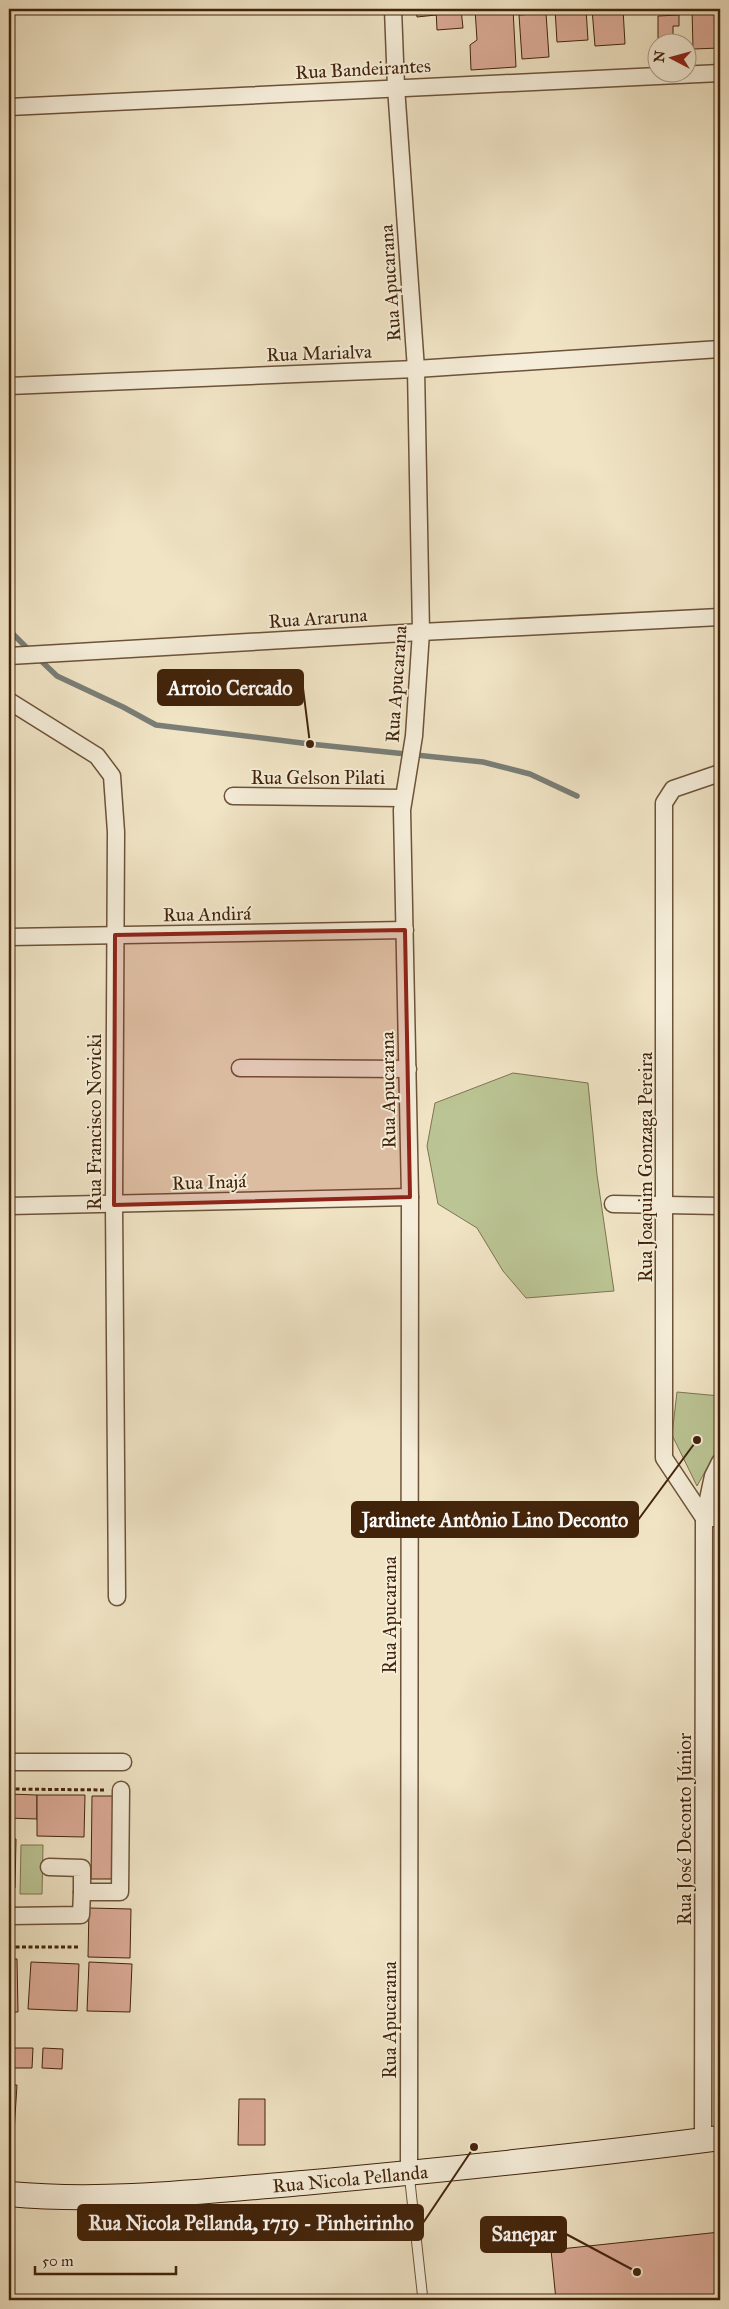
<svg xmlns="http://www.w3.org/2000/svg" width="729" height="2309" font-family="'IM FELL Great Primer',serif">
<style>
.green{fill:#bbc494;stroke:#7e744f}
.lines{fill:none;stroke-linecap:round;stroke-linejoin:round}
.stream{stroke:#7a7e77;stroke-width:5.5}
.building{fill:#dcab97;stroke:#41230a}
.service-casing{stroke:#6d5339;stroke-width:11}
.minor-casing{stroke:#6d5339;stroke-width:19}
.secondary-casing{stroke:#41230a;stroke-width:26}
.path{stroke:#41230a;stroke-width:3;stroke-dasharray:4 2.5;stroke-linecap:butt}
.service{stroke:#f5edd9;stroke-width:9}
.minor{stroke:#f5edd9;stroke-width:16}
.secondary{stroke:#f5edd9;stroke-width:24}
.marked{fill:#8f2418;fill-opacity:0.2;stroke:#8f2418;stroke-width:4;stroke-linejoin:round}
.labels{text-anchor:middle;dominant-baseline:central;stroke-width:4;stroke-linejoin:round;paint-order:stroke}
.street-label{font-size:19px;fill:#41230a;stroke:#f5edd9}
.leader{fill:none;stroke:#41230a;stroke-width:2}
.callout-dot{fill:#41230a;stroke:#f5edd9;stroke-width:2}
.callout{fill:#41230a;stroke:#41230a;stroke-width:2}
.callout-label{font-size:20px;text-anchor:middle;font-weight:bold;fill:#fff}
</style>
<rect width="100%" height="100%" fill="#f0e4c5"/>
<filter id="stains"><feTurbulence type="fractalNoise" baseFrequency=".004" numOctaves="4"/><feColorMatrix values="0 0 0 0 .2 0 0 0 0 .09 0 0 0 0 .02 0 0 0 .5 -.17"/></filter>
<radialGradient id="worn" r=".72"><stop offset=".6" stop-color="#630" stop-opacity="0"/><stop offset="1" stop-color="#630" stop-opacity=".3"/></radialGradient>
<g class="green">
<polygon points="513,1073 588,1083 597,1175 614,1291 526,1298 503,1271 477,1228 438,1204 427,1146 435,1103"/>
<polygon points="677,1392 720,1396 720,1445 697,1486 672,1435"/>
<polygon points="21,1845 43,1845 42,1894 20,1894"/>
</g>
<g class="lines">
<g class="stream">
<polyline points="9,630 30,651"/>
<polyline points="37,657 57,676 123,707 156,725 310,744 483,762 530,774 577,796"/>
</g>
</g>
<g class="building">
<polygon points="416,9 436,9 436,15 417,17"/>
<polygon points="436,9 461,9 463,28 437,30"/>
<polygon points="475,9 513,9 516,67 471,70 470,45 477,40"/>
<polygon points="555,9 586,9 588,40 557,42"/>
<polygon points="592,9 623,9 625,44 595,46"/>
<polygon points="692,9 720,9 720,48 693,49"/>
<polygon points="546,13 549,57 522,59 519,15"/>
<polygon points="679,15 679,26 673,26 673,42 658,42 658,16"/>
<polygon points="9,1794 37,1795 37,1819 9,1818"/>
<polygon points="37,1795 85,1795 84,1837 37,1836"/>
<polygon points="92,1796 117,1796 116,1879 91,1879"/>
<polygon points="9,1839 16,1839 15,1888 9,1888"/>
<polygon points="89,1908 131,1909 130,1958 88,1957"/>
<polygon points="9,1959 17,1959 18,2012 9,2012"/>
<polygon points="31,1962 79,1964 77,2011 28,2009"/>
<polygon points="89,1962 132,1964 130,2012 87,2011"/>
<polygon points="13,2048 33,2048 32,2068 13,2068"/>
<polygon points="43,2048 63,2049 62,2069 42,2068"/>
<polygon points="9,2085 17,2085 13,2148 9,2148"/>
<polygon points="239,2099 265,2099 265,2145 238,2145"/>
<polygon points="720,2232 720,2300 556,2300 551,2250"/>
<polygon points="555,2295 556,2300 509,2300"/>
</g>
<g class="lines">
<g class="service-casing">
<polyline id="service" points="409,2173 423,2300"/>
</g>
<g class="minor-casing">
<g id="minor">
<polyline points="393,9 396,87 416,369 421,632 414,736 402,810 410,1197 409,2173"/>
<polyline points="9,107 720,73"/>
<polyline points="9,386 416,369 720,349"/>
<polyline points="9,656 421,632 720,617"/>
<polyline points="9,701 97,756 112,776 116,832 114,1205 117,1597"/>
<polyline points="233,796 402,798"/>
<polyline points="9,937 405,930"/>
<polyline points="240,1068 408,1069"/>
<polyline points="613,1204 720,1206"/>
<polyline points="9,1206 410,1197"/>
<polyline points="704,1518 664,1458 664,803 673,789 720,773"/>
<polyline points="704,1518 720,1518"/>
<polyline points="9,1762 123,1762"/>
<polyline points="49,1867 82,1868 82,1892"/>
<polyline points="9,1916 81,1915 82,1892 120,1892 121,1790"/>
<polyline points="703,2140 704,1518 713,1476 720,1462"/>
</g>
</g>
<g class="secondary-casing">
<g id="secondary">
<path id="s1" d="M9,2194C107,2203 205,2191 303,2183C442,2170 582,2156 720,2138"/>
</g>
</g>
<g class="path">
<polyline points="9,1789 106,1790"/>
<polyline points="9,1947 80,1947"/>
</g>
<use href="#service" class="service"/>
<use href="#minor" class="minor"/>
<use href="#secondary" class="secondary"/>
</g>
<path class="marked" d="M405,930L410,1197L114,1205L115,935Z"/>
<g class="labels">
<g class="street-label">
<text transform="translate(363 69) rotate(-3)">Rua Bandeirantes</text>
<text transform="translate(390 283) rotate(-94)">Rua Apucarana</text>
<text transform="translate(319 353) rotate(-2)">Rua Marialva</text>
<text transform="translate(318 618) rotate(-4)">Rua Araruna</text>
<text transform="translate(396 684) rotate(-86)">Rua Apucarana</text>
<text x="318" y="777">Rua Gelson Pilati</text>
<text transform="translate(207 914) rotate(-1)">Rua Andirá</text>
<text transform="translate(388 1090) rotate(-91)">Rua Apucarana</text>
<text transform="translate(94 1122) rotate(-90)">Rua Francisco Novicki</text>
<text transform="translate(645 1167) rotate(-90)">Rua Joaquim Gonzaga Pereira</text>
<text transform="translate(209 1182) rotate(-2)">Rua Inajá</text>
<text transform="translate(389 1615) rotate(-90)">Rua Apucarana</text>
<text transform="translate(684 1829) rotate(-90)">Rua José Deconto Júnior</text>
<text transform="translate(389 2020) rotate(-90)">Rua Apucarana</text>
<text stroke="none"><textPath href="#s1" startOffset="342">Rua Nicola Pellanda</textPath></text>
</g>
</g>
<path class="leader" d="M310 744L303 688M697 1440L638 1520M474 2147L423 2223M637 2272L566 2234"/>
<g class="callout-dot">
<circle cx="310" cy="744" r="5"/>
<circle cx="697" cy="1440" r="5"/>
<circle cx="474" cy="2147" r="5"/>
<circle cx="637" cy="2272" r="5"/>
</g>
<g class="callout">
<rect x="158" y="670" width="145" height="35" rx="5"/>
<rect x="352" y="1502" width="286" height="35" rx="5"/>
<rect x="78" y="2205" width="345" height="35" rx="5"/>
<rect x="481" y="2217" width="85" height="35" rx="5"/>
</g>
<g class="callout-label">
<text x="230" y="695">Arroio Cercado</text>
<text x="495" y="1527">Jardinete Antônio Lino Deconto</text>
<text x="251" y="2230">Rua Nicola Pellanda, 1719 - Pinheirinho</text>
<text x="524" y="2241">Sanepar</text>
</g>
<rect width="729" height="2309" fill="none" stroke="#f0e4c5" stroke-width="30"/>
<rect x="10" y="10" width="709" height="2289" fill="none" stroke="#41230a" stroke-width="2.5"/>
<rect x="15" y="15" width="699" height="2279" fill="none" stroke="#41230a"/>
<g transform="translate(672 58) rotate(276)"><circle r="24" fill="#f5edd9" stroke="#ad9c86"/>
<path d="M0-4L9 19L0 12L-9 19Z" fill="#8f2418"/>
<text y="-8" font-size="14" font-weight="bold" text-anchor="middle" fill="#41230a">N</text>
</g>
<path d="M35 2266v8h141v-8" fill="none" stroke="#41230a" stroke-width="2.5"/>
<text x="42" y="2266" font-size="15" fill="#41230a" stroke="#f5edd9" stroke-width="4" paint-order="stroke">50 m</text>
<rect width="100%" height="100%" filter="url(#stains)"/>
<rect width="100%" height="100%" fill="url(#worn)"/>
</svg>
